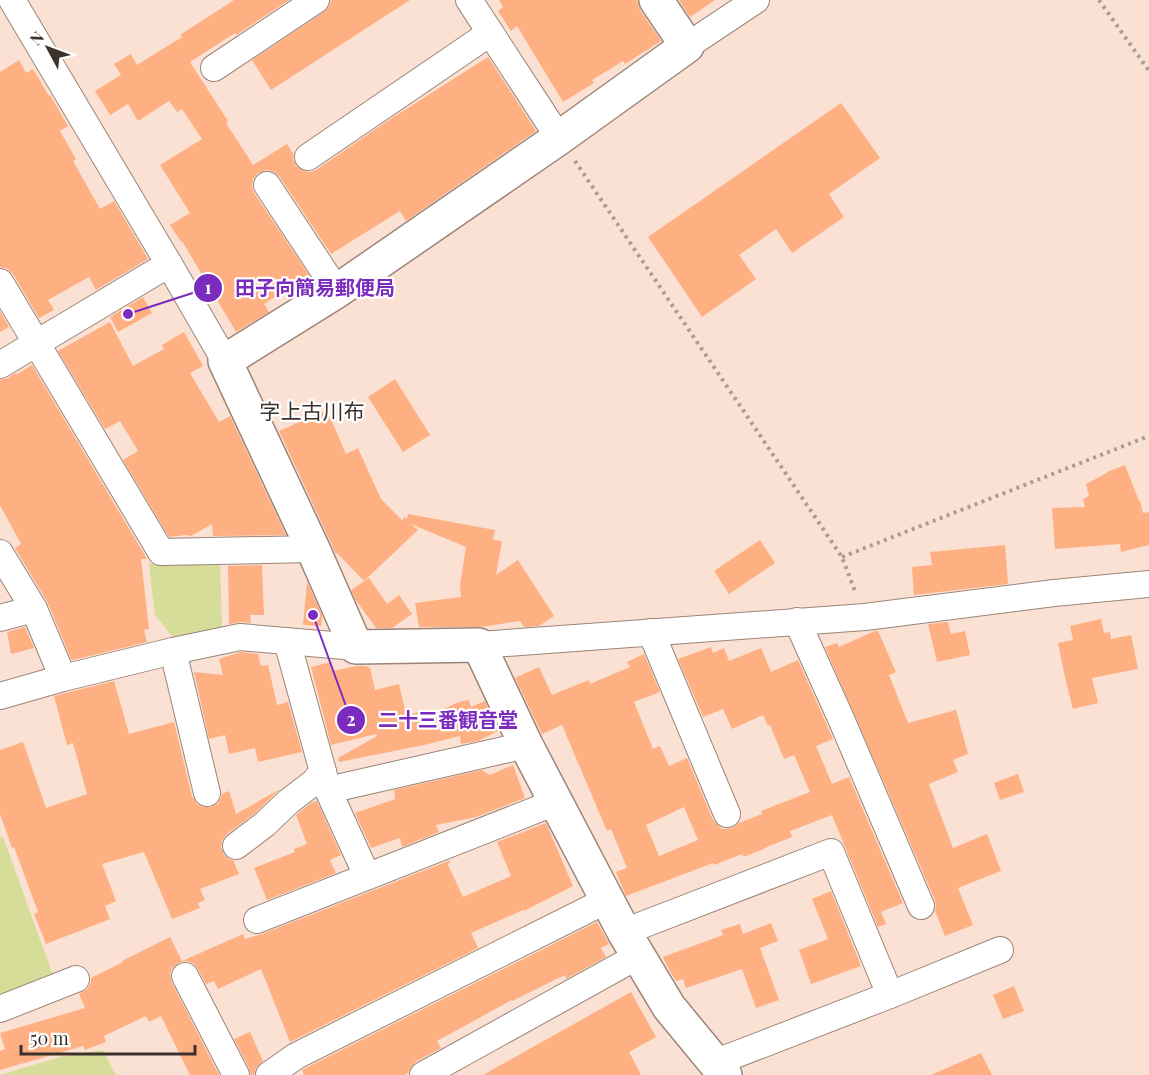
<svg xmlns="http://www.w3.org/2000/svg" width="1149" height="1075" font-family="'Playfair Display','Noto Sans JP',serif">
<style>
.green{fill:#d6dd98}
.building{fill:#feb082;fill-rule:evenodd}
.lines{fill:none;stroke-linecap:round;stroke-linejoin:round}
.minor-casing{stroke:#9b8578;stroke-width:28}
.tertiary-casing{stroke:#9b8578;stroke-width:36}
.path{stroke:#ae9b90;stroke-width:4;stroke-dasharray:3 4.5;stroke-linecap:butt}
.minor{stroke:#fff;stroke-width:26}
.tertiary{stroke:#fff;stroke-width:33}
.labels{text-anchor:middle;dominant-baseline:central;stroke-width:4.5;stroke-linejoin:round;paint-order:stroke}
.quarter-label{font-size:21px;fill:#3b322c;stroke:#fff}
.leader{fill:none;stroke:#7b2cbf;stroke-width:2}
.callout-dot{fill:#7b2cbf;stroke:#fff;stroke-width:2}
.mark-label{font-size:18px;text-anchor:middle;font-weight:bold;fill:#fff}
.callout-label{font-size:20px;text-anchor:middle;font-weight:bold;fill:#7b2cbf;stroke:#fff;stroke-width:4.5;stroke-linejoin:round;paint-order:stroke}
</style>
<rect width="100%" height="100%" fill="#fae1d3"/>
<g class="green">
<polygon points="220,561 222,629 175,640 155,615 149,564"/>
<polygon points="3,837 55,981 0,999 0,838"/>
<polygon points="103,1050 116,1075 0,1075 60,1057"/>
</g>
<g class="building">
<polygon points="234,0 289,0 236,35 235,33 190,62 228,121 226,123 253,165 287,144 294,155 293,159 296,166 304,171 310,172 316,170 389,120 488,57 536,131 406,221 400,211 331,254 279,176 274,172 267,170 258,173 253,179 252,186 254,193 309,275 264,304 269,312 236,332 182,241 181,242 170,225 190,213 160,165 202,139 182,109 177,112 169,101 138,121 128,104 110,115 95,91 121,75 114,64 131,54 137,65 182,37 180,35"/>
<polygon points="331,0 410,0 271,90 252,60 324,12 329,7"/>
<polygon points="499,0 637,0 640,10 661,41 625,64 623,61 592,80 594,83 563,102 517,26 511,31 498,11 503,7"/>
<polygon points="679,0 715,0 690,17"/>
<polygon points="19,60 26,73 33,69 49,96 50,95 68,126 60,131 76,159 73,161 100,209 114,201 148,259 96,290 89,277 48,300 54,310 39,318 13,274 8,269 0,267 0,72"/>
<polygon points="841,103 880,158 829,194 844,217 792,253 776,229 739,255 756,279 702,317 648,237"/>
<polygon points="143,297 152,313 118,332 110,317"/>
<polygon points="0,311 9,327 0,332"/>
<polygon points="110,322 133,366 164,349 162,345 184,332 203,366 190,373 219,422 230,416 286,535 213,536 212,524 191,536 186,535 169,537 123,460 138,451 120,421 105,429 58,351"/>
<polygon points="32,365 147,559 141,559 149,629 144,630 147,642 73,660 71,659 48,603 15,548 21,544 0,505 0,380 8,378 15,373 16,375"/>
<polygon points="395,379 430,435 403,452 368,397"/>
<polygon points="327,410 346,454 358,448 381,499 402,520 405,517 407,519 408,514 495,530 493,540 502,541 496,575 518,560 554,616 539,626 524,627 520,621 481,627 419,627 415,603 461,597 460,585 466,547 411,524 418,530 364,581 337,553 336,554 279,431"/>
<polygon points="1125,465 1139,501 1140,501 1143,513 1149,512 1149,545 1121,552 1120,544 1055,549 1052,508 1085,507 1083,499 1089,496 1086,484 1107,473 1107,472"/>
<polygon points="760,540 775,563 729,594 714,571"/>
<polygon points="1005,545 1008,584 914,595 912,567 932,565 930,552"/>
<polygon points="262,565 264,615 250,615 251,623 241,622 229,624 228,566"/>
<polygon points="369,578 387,604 399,595 412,614 392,628 376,628 355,599 351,590"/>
<polygon points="307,582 322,615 321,626 303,625"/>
<polygon points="1101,619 1104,633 1110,632 1111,639 1131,635 1138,669 1092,678 1098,703 1073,709 1066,682 1058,643 1073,640 1070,626"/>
<polygon points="948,622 951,634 965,631 970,655 937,662 928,624"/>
<polygon points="25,627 34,648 11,654 7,632"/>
<polygon points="875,631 878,631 896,672 889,675 908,723 956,710 968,754 953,760 958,772 929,784 953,848 987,834 1001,871 958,888 973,925 945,936 935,911 936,907 935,900 825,647 837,643 839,647"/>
<path d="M711,647L713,653L724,648L729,661L761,648L771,672L798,660L833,739L816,746L832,784L849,777L903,903L881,912L886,924L878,927L832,815L790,831L792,837L764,848V849L743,857L742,854L714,865L713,863L626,896L616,872L627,868L611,829L607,831L562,725L542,734L515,678L539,667L552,695L589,680L590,684L630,667L627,662L644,654L660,692L634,702L653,749L660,746L669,766L687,758L713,820L722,829L732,828L739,823L762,814L761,811L810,792L794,755L784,759L770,725L768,726L763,715L732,729L723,709L703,717L678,659ZM684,807L698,840L659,856L646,825Z"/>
<polygon points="241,652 258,654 261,666 268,665 277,705 288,702 302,752 258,762 255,748 229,754 225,735 209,739 194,672 223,675 219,659"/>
<polygon points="331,662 333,671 356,666 366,666 370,668 375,690 399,684 406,715 423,711 426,717 459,702 469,700 471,707 485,701 498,731 478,741 461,744 460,736 424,745 339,762 338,758 377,736 376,734 331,745 311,667"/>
<polygon points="114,681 129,734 174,722 192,796 197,804 203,807 211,807 218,803 221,798 222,794 229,791 236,814 280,789 255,813 227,834 222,840 221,847 224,855 230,860 233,860 239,874 200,889 205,900 198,903 200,908 172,919 144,852 102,864 116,901 105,906 110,919 46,944 34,914 38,912 14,847 12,848 0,814 0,750 23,742 46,808 87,794 73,743 67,745 54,696"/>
<polygon points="513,765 525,798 476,817 436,825 439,832 402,847 400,838 371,848 355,813 395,799 394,790 482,770 490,775"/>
<polygon points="1018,774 1024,792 1000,800 994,783"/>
<polygon points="317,801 341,855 330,860 336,873 267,900 254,868 295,852 294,849 307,844 296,815 311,803"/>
<polygon points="546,823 573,886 524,911 523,910 471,933 478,948 290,1042 261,969 218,989 214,981 206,984 198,969 193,963 185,961 178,963 172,968 170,975 172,983 219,1075 190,1075 161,1016 149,1022 146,1016 104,1036 106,1042 85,1050 83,1046 0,1070 0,1051 5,1049 0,1033 85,1008 79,994 88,988 91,982 91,978 123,962 122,961 170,937 182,961 243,934 245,939 262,934 451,860 448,865 463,897 511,876 497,842"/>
<polygon points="831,891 861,966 811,984 799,950 828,939 812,899"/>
<polygon points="597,922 609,944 601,948 606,957 566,979 565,975 512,1001 512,1000 437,1041 441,1048 415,1062 411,1067 408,1073 405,1075 304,1075 302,1070 304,1069"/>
<polygon points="771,923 778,941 760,948 779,1000 756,1008 742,969 686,988 683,979 676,981 667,966 663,957 723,935 721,930 740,924 743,934"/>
<polygon points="1014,986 1024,1011 1003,1019 993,995"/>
<polygon points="631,992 656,1037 629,1052 641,1075 483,1075"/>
<polygon points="250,1032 263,1061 256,1068 254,1075 251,1075 249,1068 234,1039"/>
<polygon points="981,1053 992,1075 931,1075"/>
</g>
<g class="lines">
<g class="minor-casing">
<g id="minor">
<polyline points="12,0 169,264 225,361"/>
<polyline points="469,0 559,138"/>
<polyline points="687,46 756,0"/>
<polyline points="214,68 316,0"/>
<polyline points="308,157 490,33"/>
<polyline points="267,185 337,291"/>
<polyline points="0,282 161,552 313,549"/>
<polyline points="0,365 169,264"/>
<polyline points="0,553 34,609 63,678"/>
<polyline points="0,618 34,609"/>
<polyline points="797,621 842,721 921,906"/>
<polyline points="651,632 727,814"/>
<polyline points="287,641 328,790"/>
<polyline points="479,645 865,617 1054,593 1149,584"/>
<polyline points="173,651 207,793"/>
<polyline points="0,696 63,678 173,651 240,637 356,647"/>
<polyline points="236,846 265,824 288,802 314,782 323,771"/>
<polyline points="367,876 328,790 526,745"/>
<polyline points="257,920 556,802"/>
<polyline points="624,932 831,852 890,995"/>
<polyline points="185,976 236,1075"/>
<polyline points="0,1009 76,979"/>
<polyline points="714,1063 890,995 1000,950"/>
<polyline points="269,1075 296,1056 607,900"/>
<polyline points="423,1075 638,956"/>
</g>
</g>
<g class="tertiary-casing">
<polyline id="tertiary" points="656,0 687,46 559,138 337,291 225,361 313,549 356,647 479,645 526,745 624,932 669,1007 725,1075"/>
</g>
<g class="path">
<polyline points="1099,0 1149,71"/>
<polyline points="575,161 842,557 856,594"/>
<polyline points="842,557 1149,436"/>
</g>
<use href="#minor" class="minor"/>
<use href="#tertiary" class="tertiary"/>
</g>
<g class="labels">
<g class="quarter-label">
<text x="312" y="410">字上古川布</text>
</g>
</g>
<path class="leader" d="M128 314L208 288M313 615L351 720"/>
<g class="callout-dot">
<circle cx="128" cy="314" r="6"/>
<circle cx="313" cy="615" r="6"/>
<circle cx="208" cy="288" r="15"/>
<circle cx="351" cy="720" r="15"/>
</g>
<g class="mark-label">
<text x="208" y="294">1</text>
<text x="351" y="726">2</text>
</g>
<g class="callout-label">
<text x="315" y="295">田子向簡易郵便局</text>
<text x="448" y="727">二十三番観音堂</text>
</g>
<g transform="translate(48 48) rotate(311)" stroke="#ffffff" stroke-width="4.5" paint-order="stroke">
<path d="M0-4.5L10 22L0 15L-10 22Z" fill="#3b322c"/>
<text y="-9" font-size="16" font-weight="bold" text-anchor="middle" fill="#3b322c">N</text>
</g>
<path d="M21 1045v9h174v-9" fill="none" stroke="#3b322c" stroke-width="3"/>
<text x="30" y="1045" font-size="18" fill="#3b322c" stroke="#ffffff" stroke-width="4.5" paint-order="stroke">50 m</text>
</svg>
